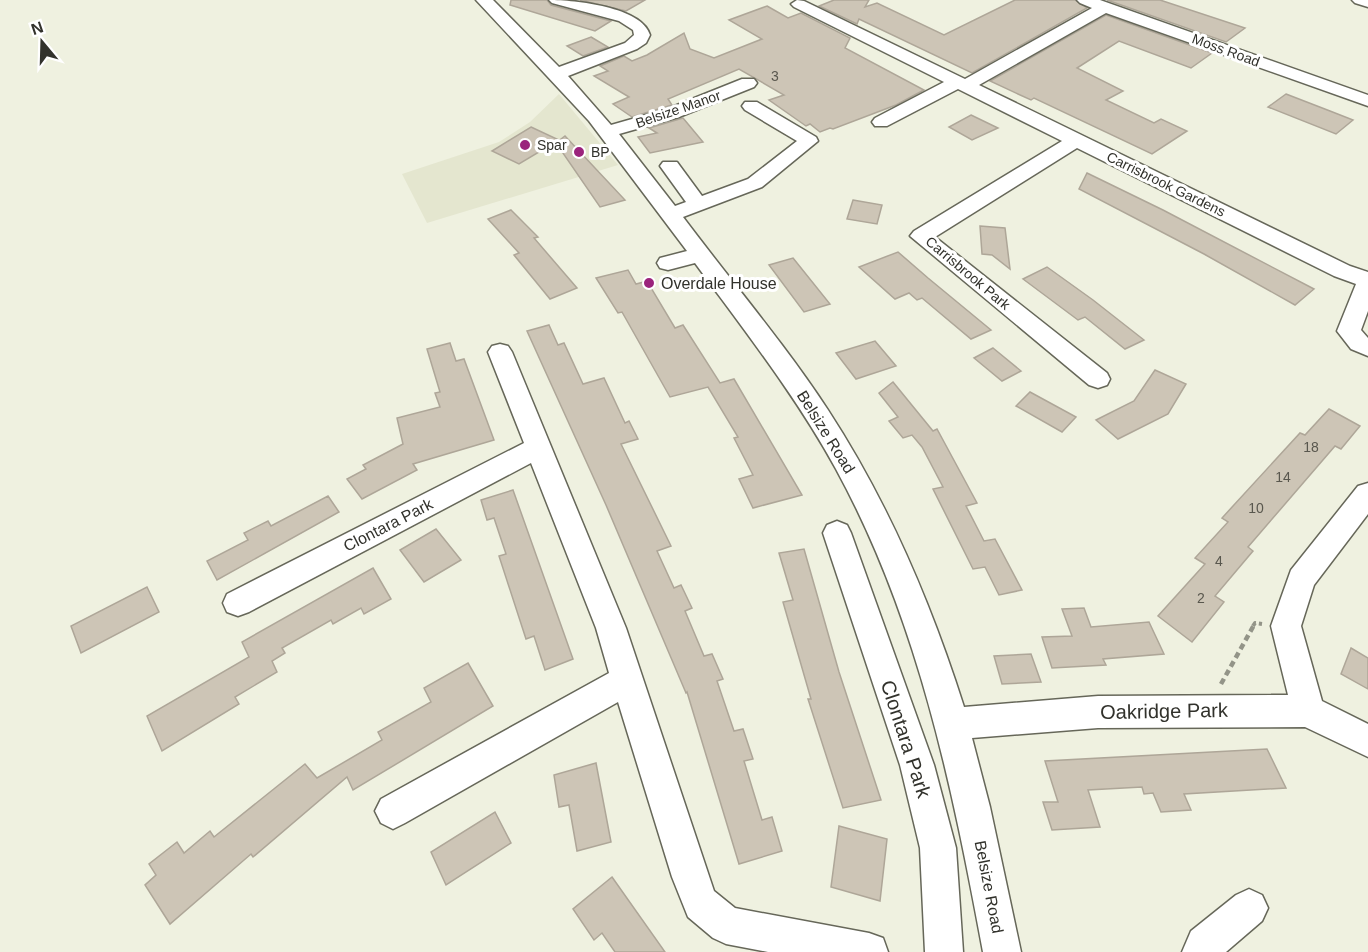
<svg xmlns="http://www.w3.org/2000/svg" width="1368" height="952" font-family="Arial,sans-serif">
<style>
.built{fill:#e4e6cf}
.building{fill:#cdc5b6;stroke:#aea698;stroke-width:1.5}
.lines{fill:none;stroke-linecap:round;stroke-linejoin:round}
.minor-casing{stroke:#666759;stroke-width:3}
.path-far1{stroke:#939488;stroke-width:4;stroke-dasharray:4.5 3;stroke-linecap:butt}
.path{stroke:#939488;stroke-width:4.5;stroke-dasharray:6 4;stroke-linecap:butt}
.minor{fill:#fff;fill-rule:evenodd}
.poi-dot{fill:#9b237c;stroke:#fff;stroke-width:2}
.labels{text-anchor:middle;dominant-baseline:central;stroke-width:6;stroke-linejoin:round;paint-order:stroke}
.far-street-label{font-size:14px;fill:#32322c;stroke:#fff}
.number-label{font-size:14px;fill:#59574e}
.far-poi-label{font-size:14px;fill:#32322c;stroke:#fff;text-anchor:start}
.poi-label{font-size:16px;fill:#32322c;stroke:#fff;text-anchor:start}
.street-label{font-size:16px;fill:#32322c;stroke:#fff}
.near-street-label{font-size:20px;fill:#32322c;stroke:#fff}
</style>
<rect width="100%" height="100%" fill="#eff1e0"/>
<polygon class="built" points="559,94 618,165 427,223 402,174 499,142 530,122"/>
<g class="building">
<polygon points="511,0 547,0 551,5 611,21 595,31 510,5"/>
<polygon points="580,0 645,0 626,11"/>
<polygon points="834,0 869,0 865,7 877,3 944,35 1015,0 1075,0 1087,8 972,73 859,19 857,24 819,6"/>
<polygon points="1107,0 1160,0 1245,28 1226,42"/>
<polygon points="767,6 788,18 801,13 850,38 845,48 924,90 896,105 833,129 830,128 820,132 810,124 806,126 769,100 784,95 739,69 668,99 672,105 632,117 613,104 629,97 594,76 608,71 600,66 624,56 632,61 647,55 684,33 690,49 714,58 762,39 729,20"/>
<polygon points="1106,15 1212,53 1191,68 1119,41 1077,68 1123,91 1106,100 1154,123 1161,119 1187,131 1152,154 1034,98 1031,100 990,81"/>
<polygon points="591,37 608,47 583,56 567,46"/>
<polygon points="1286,94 1330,111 1353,120 1336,134 1268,107"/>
<polygon points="971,115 998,128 972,140 949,127"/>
<polygon points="683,118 703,142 650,153 638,137 657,133 649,128"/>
<polygon points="531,127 559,140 519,164 492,151"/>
<polygon points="565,136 625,200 600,207 556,143"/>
<polygon points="1087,173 1163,210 1314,289 1295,305 1204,254 1079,189"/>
<polygon points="853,200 882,205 877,224 847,219"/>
<polygon points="511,210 538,237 534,238 577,288 550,299 514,255 519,253 488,219"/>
<polygon points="980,226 1005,228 1010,269 992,255 982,254"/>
<polygon points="898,252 928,278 991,330 971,339 922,298 917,300 909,293 895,299 859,267"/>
<polygon points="793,258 830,304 804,312 769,265"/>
<polygon points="1047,267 1093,300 1144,340 1125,349 1085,317 1078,320 1023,279"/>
<polygon points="628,270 636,284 647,281 675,328 683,325 720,383 734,379 802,495 753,508 739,479 753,475 734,438 738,437 708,387 670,397 622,312 618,313 596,278"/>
<polygon points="549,325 558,345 564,343 583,384 604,378 625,423 629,421 638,439 621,444 671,546 657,551 674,588 681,585 692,608 685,611 704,656 712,654 723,679 717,681 734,731 743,729 753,759 744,761 762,820 772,817 782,851 739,864 687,692 686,693 606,505 527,331"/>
<polygon points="875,341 896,366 856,379 836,353"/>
<polygon points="450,343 456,361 464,359 494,440 413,464 417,470 362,499 347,479 366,469 363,465 403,444 397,418 440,407 435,393 440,392 427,349"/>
<polygon points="993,348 1021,371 1002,381 974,358"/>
<polygon points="1155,370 1186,384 1168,414 1118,439 1096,420 1134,401"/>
<polygon points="893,382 933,431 937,429 977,503 966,506 984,541 995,539 1022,590 999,595 985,567 973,569 933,489 943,487 922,447 912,435 903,438 889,421 898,417 879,393"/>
<polygon points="1030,392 1076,417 1062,432 1016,406"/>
<polygon points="1329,409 1360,426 1341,449 1335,446 1248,547 1253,551 1215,596 1224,602 1192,642 1158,616 1205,564 1195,558 1228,522 1222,518 1300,433 1305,435"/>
<polygon points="513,490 573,659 545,670 534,636 526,639 499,556 506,554 494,518 487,520 481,500"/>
<polygon points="328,496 339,512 217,580 207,561 248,540 244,533 268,521 271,526"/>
<polygon points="436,529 461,560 424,582 400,550"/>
<polygon points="804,549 839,672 881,800 843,808 808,699 811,699 783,602 793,600 779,553"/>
<polygon points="373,568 391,599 364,614 361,608 333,624 331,620 282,648 285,653 272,661 277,672 235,697 239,704 162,751 147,716 249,657 242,642"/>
<polygon points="147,587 159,612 81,653 71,626"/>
<polygon points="1084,608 1091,627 1149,622 1164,654 1103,659 1106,665 1052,668 1042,637 1072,636 1062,609"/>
<polygon points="1351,648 1368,658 1368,689 1341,674"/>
<polygon points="1031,654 1041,682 1002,684 994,656"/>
<polygon points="468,663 493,706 353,790 347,777 253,857 251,854 170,924 145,885 156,875 149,864 177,842 184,853 210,831 214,837 305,764 317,778 382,740 378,732 431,702 424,688"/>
<polygon points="1267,749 1286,788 1184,794 1191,810 1161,812 1153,793 1144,794 1142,787 1088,790 1100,827 1052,830 1043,802 1058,802 1045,761"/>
<polygon points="596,763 611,842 577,851 569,805 559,807 554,775"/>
<polygon points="495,812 511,843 446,885 431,852"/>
<polygon points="839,826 887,839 880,901 831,887"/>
<polygon points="612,877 665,952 615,952 602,933 594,940 573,909"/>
</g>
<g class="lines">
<g class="minor-casing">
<g id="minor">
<path d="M476,0H493L559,67L625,43L634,35L633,30L619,21L552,3L549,0C575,0 642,7 650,35L646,43L637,49L568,76L611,125L667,109L742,79H754L757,83L754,87L679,117L619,134L675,206L686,202L660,166L663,162H677L702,196L748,179L797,141L745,110L742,106L745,102H757L816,137L818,141L762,187L683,217C731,281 784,343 828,410C888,502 931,603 964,707L1098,696L1288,695L1271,626L1291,570L1358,486L1368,483V514L1314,585L1301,626L1322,701L1368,724V757L1305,727L1098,728L972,738L990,807L1021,952H983C952,785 918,619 836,469C796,396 744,330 695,263L668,270L660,268L657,263L660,258L687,251L589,121Z"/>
<polygon points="797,0 804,1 965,79 1092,8 1080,3 1077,0 1100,0 1368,95 1368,106 1106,13 979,85 1350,266 1368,272 1368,311 1361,330 1368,338 1368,356 1351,349 1337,331 1356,284 1334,276 1077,148 935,237 1107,373 1110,379 1107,385 1098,388 1089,385 910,236 914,231 1062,141 958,89 887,126 875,126 872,122 875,118 944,82 794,7 791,4"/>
<polygon points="1352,0 1368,0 1368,7 1355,3"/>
<polygon points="500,344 508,346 512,352 626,628 714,891 735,908 869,933 883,938 888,952 768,952 726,944 713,938 688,917 672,877 618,702 405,823 393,829 381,823 375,811 381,799 609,673 596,628 531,463 249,612 238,616 227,612 223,603 227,594 524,443 488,352 492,346"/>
<polygon points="837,521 847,525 851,533 934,765 956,848 963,952 925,952 920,848 900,765 823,533 827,525"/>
<polygon points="1249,889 1262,895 1268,908 1262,921 1226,952 1182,952 1191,931 1236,895"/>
</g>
</g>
<polyline class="path-far1" points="1253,626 1255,623 1262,624"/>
<polyline class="path" points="1221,684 1254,625"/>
<use href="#minor" class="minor"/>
</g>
<g class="poi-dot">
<circle cx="525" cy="145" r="6"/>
<circle cx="579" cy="152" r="6"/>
<circle cx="649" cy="283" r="6"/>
</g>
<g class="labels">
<g class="far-street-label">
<text transform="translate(1226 50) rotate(20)">Moss Road</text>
<text transform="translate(678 109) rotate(-19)">Belsize Manor</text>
<text transform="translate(1166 184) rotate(26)">Carrisbrook Gardens</text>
<text transform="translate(968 273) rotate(40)">Carrisbrook Park</text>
</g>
<g class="number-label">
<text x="775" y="76">3</text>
<text x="1311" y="447">18</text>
<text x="1283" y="477">14</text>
<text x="1256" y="508">10</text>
<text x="1219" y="561">4</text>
<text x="1201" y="598">2</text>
</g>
<g class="far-poi-label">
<text x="537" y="145">Spar</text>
<text x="591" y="152">BP</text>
</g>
<g class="poi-label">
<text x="661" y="283">Overdale House</text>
</g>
<g class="street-label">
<text transform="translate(826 432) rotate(58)">Belsize Road</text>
<text transform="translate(388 525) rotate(-27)">Clontara Park</text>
<text transform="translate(989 887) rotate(79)">Belsize Road</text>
</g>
<g class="near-street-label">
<text transform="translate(1164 711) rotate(-1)">Oakridge Park</text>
<text transform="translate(906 739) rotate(72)">Clontara Park</text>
</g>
</g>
<g transform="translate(42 42) rotate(341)" stroke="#ffffff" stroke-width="4.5" paint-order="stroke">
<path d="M0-4.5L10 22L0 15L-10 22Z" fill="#32322c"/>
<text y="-9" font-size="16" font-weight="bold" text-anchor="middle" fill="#32322c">N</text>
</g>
</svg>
